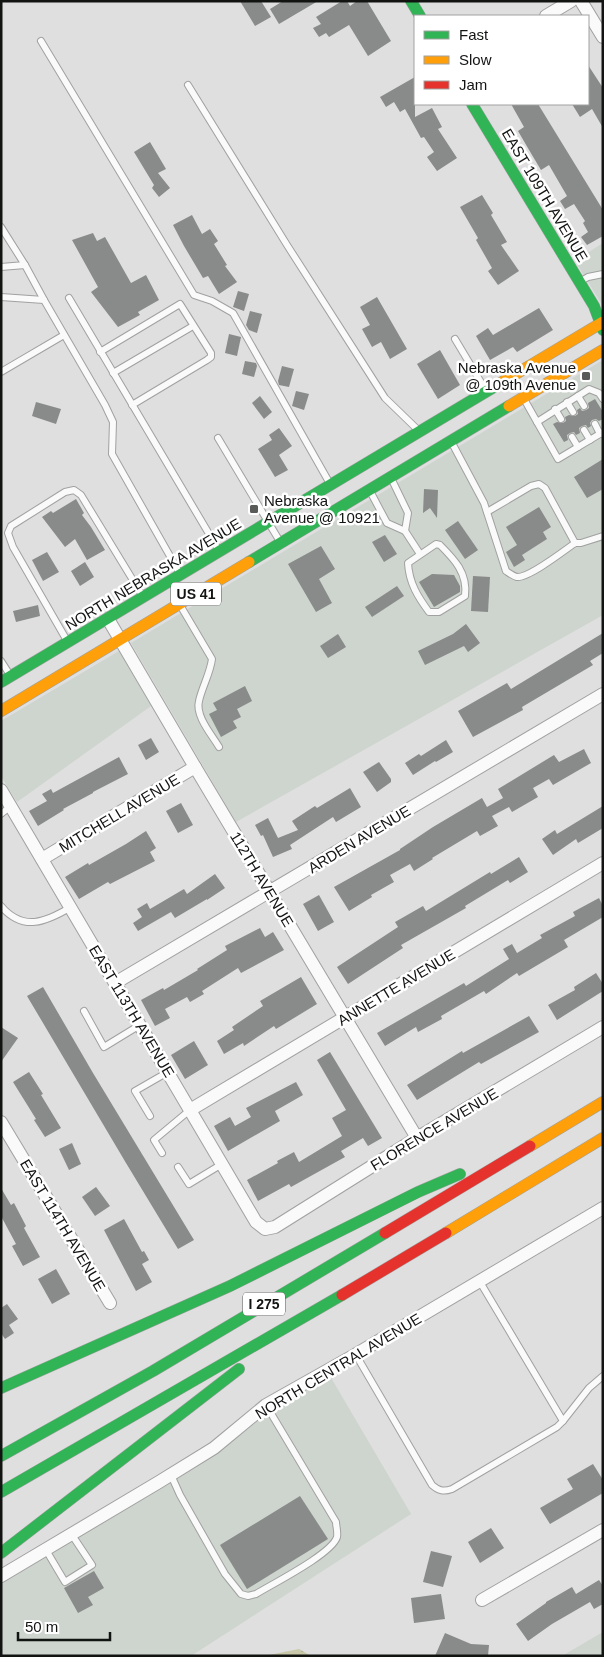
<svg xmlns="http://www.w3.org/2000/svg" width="604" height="1657" font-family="Helvetica,sans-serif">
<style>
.built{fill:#ced4ce}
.wetland{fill:url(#wetland-marsh)}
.building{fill:#898b8a}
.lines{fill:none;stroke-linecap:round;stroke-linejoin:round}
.lane-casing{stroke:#a0a1a0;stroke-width:8}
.street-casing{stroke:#a0a1a0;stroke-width:14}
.fast-casing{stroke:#a0a1a0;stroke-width:12}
.slow-casing{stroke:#a0a1a0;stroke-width:12}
.jam-casing{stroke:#a0a1a0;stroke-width:12}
.lane{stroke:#fafafa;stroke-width:6}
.street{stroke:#fafafa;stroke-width:12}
.fast{stroke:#30b455;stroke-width:11}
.slow{stroke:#ff9f0a;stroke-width:11}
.jam{stroke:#e5322d;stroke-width:11}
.poi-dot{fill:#595b59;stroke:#fff;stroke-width:2}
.labels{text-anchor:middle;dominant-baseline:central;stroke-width:5;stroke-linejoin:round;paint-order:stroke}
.shield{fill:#fff;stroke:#595a59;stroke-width:1}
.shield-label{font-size:14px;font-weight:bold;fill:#121412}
.street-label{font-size:15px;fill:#121412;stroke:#fff}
.poi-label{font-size:15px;fill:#121412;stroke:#fff;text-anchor:end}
</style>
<defs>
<pattern id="wetland-marsh" width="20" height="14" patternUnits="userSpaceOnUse" patternTransform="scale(1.25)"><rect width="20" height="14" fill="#c9c9a9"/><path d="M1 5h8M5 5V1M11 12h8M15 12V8" fill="none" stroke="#acac90"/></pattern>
</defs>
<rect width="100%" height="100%" fill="#dedfde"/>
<g class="built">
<polygon points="603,243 603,306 575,261"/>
<polygon points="603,360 603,615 236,822 131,643"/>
<polygon points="119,651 151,706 17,802 1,776 1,721"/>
<polygon points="330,1376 411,1514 191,1656 1,1656 1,1583 169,1484 218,1453 270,1411"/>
<polygon points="603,1632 603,1654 600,1656 562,1656"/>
</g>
<polygon class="wetland" points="299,1649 311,1656 264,1656"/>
<g class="building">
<polygon points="240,1 261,1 271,17 255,26"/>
<polygon points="283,1 318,1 279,24 270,9"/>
<polygon points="342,1 347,1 350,6 357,1 367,1 391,41 368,56 349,25 329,37 326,33 319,37 313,28 321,24 316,17"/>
<polygon points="588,65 603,88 603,128 592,109 580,117 572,104 588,104"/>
<polygon points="415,77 415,117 432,108 442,127 438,129 457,158 437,171 427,157 434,152 424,137 421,138 405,109 400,112 394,102 386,107 380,97"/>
<polygon points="511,104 538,104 603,210 603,236 587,245 581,237 588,232 583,223 585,221 574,204 565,209 560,201 567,196 549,165 541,170 532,155 518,131 524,127"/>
<polygon points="150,142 166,169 158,173 170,188 159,197 152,188 154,185 134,152"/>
<polygon points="482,195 493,213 491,215 507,242 501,245 519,271 498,285 488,271 492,268 476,240 478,238 460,207"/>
<polygon points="192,215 202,234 210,229 218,241 214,244 227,265 225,266 237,282 219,294 208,276 203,278 184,246 173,225"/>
<polygon points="93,233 97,241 105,237 131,283 146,275 159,300 138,312 140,315 118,327 91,292 98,287 72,240"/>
<polygon points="238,291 249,294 244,311 233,307"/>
<polygon points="377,297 407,349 390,359 381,342 372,347 362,329 370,325 360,307"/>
<polygon points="539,308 553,330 517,352 513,347 490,360 476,336 488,328 493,335"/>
<polygon points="250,311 262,314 257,333 249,330 246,325"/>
<polygon points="229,334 241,337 237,356 225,353"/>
<polygon points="440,350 460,385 438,399 417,364"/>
<polygon points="245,361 256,363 257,366 254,377 242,374"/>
<polygon points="282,366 294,369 289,387 279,385 278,381"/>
<polygon points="296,391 309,394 304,410 292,406"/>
<polygon points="260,396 272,412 264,419 252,403"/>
<polygon points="595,399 603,412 603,419 599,421 596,419 592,420 590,423 591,426 588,428 586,425 582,426 579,428 580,433 576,435 574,432 570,433 567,435 568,440 564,442 553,424 557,422 563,423 566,421 565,417 569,415 575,416 578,414 577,410 580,408 582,411 586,410 589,408 588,403"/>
<polygon points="36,402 61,409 56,424 32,416"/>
<polygon points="279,428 292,446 279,455 288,470 275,477 258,449 272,440 269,435"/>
<polygon points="603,459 603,489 587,498 574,477"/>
<polygon points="424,489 438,490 437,518 430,508 423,513"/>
<polygon points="76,499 84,513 82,515 91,527 105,550 87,560 75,539 65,547 42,517 51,511 53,513"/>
<polygon points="539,507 551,527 543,532 547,539 522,555 525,560 514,567 506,552 517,545 506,527"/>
<polygon points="458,521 478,550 465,559 445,530"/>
<polygon points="385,535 397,554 384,562 372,542"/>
<polygon points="321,546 335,569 319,579 332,603 316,612 288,564"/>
<polygon points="47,552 59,572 43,581 32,560"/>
<polygon points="85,562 94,577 80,586 71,571"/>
<polygon points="432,574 454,575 460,586 460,592 434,607 419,582"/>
<polygon points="473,576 490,577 488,612 471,611"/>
<polygon points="397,586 404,596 372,617 365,607"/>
<polygon points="38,605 40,616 16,622 13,611"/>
<polygon points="466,624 480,643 468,652 464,646 425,665 418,651 453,634"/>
<polygon points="603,633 603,653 590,661 593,665 522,707 523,710 473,737 458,711 507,683 511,689"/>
<polygon points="338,634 346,647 328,658 320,646"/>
<polygon points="245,686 252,701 237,709 241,717 233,721 237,728 221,737 209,714 217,710 213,703"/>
<polygon points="151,738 159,752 146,760 138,745"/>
<polygon points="446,740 453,752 436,762 435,761 413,775 405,763 419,754 421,756"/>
<polygon points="584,749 591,763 553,785 549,779 533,788 538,797 512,812 509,807 492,816 498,826 480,836 477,831 432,858 433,859 414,871 410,864 390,875 394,882 371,895 372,897 349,911 334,887 400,850 400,849 433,827 482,798 487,807 503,798 498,789 554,755 559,762"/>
<polygon points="119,757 128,774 93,792 93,793 63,809 64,810 38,826 29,811 47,801 42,794 51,789 53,793"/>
<polygon points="379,762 391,779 391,782 377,792 363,772"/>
<polygon points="350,788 361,807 336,822 333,817 290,845 292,849 273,857 263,835 261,836 255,825 268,818 278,838 298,830 292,821 315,806 317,808"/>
<polygon points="181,803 193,825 178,833 166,811"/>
<polygon points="603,806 603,828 578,843 576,839 553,855 542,839 555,830 557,834"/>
<polygon points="146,831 156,848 150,852 155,861 110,884 108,882 79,899 65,877 88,863 89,865 126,844"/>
<polygon points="519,857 528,872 510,883 508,880 465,906 466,908 401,945 403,948 348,984 337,967 398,927 395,922 423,906 426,911 490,872 491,874"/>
<polygon points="215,874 225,888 207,900 207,899 175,918 171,912 138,931 133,923 142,917 137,909 147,903 150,909 184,889 187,894"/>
<polygon points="319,895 334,922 318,931 303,904"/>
<polygon points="599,898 603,906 603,917 564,940 568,947 519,976 517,973 486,994 484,991 441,1016 442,1019 418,1032 416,1027 385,1046 377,1033 464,983 466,986 509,959 503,949 512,944 517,953 542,938 540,935 575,916 573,912"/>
<polygon points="260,928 265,937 273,932 284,950 241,973 238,968 202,991 204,994 190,1002 187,997 165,1009 170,1018 155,1026 141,1000 163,988 164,990 198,970 197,969 227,950 225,946"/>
<polygon points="596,973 603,984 603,991 557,1020 548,1005 575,990 574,987"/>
<polygon points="301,977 317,1004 276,1029 274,1026 244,1046 243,1043 224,1054 217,1041 234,1030 232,1027 263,1006 260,1001"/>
<polygon points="43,987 93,1073 194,1240 178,1249 126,1163 27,996"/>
<polygon points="529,1016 539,1032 481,1064 479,1062 417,1100 407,1085 462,1051 463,1053"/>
<polygon points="1,1027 18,1038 1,1062"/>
<polygon points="194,1041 208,1065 185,1079 171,1055"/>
<polygon points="330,1052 382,1138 368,1146 363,1138 341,1151 345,1157 291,1187 289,1184 258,1201 247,1180 278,1163 277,1161 294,1152 299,1162 342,1136 332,1118 346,1110 317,1060"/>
<polygon points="29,1072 43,1094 41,1095 61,1128 45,1137 34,1120 36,1119 13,1082"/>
<polygon points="296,1082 303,1095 275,1111 280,1121 228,1151 214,1126 230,1117 235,1126 251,1117 246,1108"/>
<polygon points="72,1143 81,1164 69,1170 59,1149"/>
<polygon points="96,1187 110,1206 95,1216 82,1197"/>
<polygon points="1,1188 11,1205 14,1203 26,1226 24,1228 40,1257 23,1266 12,1246 16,1244 1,1216"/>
<polygon points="124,1219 142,1252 144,1251 149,1260 142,1264 152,1282 136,1291 104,1230"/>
<polygon points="56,1269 70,1294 52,1304 38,1279"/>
<polygon points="7,1304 18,1319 9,1325 14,1333 5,1339 1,1333 1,1308"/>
<polygon points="593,1464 603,1480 603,1493 550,1524 540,1508 573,1489 567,1479"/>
<polygon points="300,1496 328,1539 247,1589 220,1545"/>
<polygon points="491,1528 504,1548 480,1563 468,1542"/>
<polygon points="431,1551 452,1556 443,1587 423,1582"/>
<polygon points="94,1571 104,1588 88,1597 93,1605 78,1613 64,1588"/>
<polygon points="599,1580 603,1586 603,1604 594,1609 590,1602 552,1624 528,1641 516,1624 546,1603 546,1602 572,1587 576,1594"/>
<polygon points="441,1594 445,1619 414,1623 411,1598"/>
<polygon points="445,1633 471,1644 489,1645 488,1656 435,1656"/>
</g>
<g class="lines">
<g class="lane-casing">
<g id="lane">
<polyline points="41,41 194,295 212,301 233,313 329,482"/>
<polyline points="188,85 287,245 385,398 417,429"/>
<polyline points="1,227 25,265 1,267"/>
<polyline points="25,265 44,300"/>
<polyline points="581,281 588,277 603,274"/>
<polyline points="1,297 44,300 105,405 113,422 112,454 179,572"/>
<polyline points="69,298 218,549"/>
<polyline points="455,339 485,389"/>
<polyline points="100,352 180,304 211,353 211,357 207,360 132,405"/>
<polyline points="1,372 64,335"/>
<polyline points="113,373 193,326"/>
<polyline points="578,396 584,406"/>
<polyline points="524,399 558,459 603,432"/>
<polyline points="567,402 573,412"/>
<polyline points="555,409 561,419"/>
<polyline points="537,422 589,389 599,393 603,399"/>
<polyline points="595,424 600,434"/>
<polyline points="584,430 590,440"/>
<polyline points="572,437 578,447"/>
<polyline points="218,438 279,540"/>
<path d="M452,443L484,503L506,571C509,573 513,576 517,577C529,578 565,550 575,543H581L603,536"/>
<polyline points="370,491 387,523 405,531 408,513 392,480"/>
<polyline points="487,512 531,486 539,484 545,488 575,543"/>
<polyline points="405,531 420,554"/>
<path d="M436,544L440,545C454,559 468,573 465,596L439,612H429C418,597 409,583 408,563Z"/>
<path d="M180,605L212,659C210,674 202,687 199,701C195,716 212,735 219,747"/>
<polyline points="66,639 13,547 8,533 11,526 65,492 74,490 81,495 142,595"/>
<polyline points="1,661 10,675"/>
<polyline points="1,814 11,806"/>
<path d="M1,906C23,932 46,922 71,907"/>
<polyline points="84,1011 104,1047 140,1025"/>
<polyline points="150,1116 135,1091 168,1072"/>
<polyline points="162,1153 154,1140 190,1110"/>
<polyline points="178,1167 189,1184 222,1164"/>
<path d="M356,1355L432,1485C439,1491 444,1492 452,1489L557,1427L563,1421L480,1282"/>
<polyline points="563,1421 589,1388 603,1376"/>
<path d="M171,1475L180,1495L225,1574L241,1594L248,1596L256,1594C272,1584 332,1554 337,1537C338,1532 336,1526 336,1522L266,1405"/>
<polyline points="46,1550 65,1582 92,1565 72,1535"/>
</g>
</g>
<g class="street-casing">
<g id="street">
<polyline points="581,1 603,37"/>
<polyline points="546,16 571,1"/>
<polyline points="108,619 195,767 417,1138"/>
<polyline points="1,790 256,1222 265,1229 275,1227 417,1138 603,1027"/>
<polyline points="42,859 195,767"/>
<polyline points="115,983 603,694"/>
<polyline points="190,1110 603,863"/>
<polyline points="1,1122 110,1303"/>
<polyline points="1,1576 159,1482 214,1448 266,1405 353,1356 603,1208"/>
<polyline points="482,1600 603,1530"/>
</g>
</g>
<g class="fast-casing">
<g id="fast">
<polyline points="411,1 420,16"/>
<polyline points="472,104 594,306 603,330"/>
<polyline points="249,562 509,406"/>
<polyline points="1,682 499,384"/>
<polyline points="1,1388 230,1286 418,1192 460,1174"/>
<polyline points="1,1456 153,1371 385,1233"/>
<polyline points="1,1492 342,1295"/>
<polyline points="1,1553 239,1369"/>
</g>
</g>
<g class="slow-casing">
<g id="slow">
<polyline points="499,384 603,322"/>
<polyline points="509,406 603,350"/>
<polyline points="1,711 249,562"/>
<polyline points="530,1146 603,1102"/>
<polyline points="446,1233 603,1138"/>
</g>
</g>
<g class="jam-casing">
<g id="jam">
<polyline points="385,1233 530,1146"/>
<polyline points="342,1295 446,1233"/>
</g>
</g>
<use href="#lane" class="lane"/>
<use href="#street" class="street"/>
<use href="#fast" class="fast"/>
<use href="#slow" class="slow"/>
<use href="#jam" class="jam"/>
</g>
<g class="poi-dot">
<rect x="581" y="371" width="10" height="10" rx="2.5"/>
<rect x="249" y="504" width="10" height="10" rx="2.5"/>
</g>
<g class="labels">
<g class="shield">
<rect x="171" y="582.5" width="50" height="23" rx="4"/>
<rect x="243" y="1292.5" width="42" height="23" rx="4"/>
</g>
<g class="shield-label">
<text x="196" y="594">US 41</text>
<text x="264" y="1304">I 275</text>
</g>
<g class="street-label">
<text transform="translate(545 195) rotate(59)">EAST 109TH AVENUE</text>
<text transform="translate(153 574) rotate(-31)">NORTH NEBRASKA AVENUE</text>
<text transform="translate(119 813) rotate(-31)">MITCHELL AVENUE</text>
<text transform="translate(359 839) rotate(-31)">ARDEN AVENUE</text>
<text transform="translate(262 879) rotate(59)">112TH AVENUE</text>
<text transform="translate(396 987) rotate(-31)">ANNETTE AVENUE</text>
<text transform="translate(132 1011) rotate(59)">EAST 113TH AVENUE</text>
<text transform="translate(434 1129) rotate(-31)">FLORENCE AVENUE</text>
<text transform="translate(63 1225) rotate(59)">EAST 114TH AVENUE</text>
<text transform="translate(338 1366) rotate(-31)">NORTH CENTRAL AVENUE</text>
</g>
<g class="poi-label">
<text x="576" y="367">Nebraska Avenue<tspan x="576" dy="17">@ 109th Avenue</tspan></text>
<text x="264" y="500" text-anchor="start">Nebraska<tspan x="264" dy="17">Avenue @ 10921</tspan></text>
</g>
</g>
<rect width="604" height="1657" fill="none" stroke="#121412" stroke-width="5"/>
<rect x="414" y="15" width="175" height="90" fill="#ffffff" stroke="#a0a1a0"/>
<rect x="424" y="31" width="25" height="8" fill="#30b455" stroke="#a0a1a0"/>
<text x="459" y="40" font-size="15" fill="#121412">Fast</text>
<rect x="424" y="56" width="25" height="8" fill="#ff9f0a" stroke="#a0a1a0"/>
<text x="459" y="65" font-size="15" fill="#121412">Slow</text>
<rect x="424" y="81" width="25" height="8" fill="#e5322d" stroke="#a0a1a0"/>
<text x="459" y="90" font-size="15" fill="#121412">Jam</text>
<path d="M18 1632v8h92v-8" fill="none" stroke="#121412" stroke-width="2.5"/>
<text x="25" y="1632" font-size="15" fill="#121412" stroke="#ffffff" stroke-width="4" paint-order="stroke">50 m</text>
</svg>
